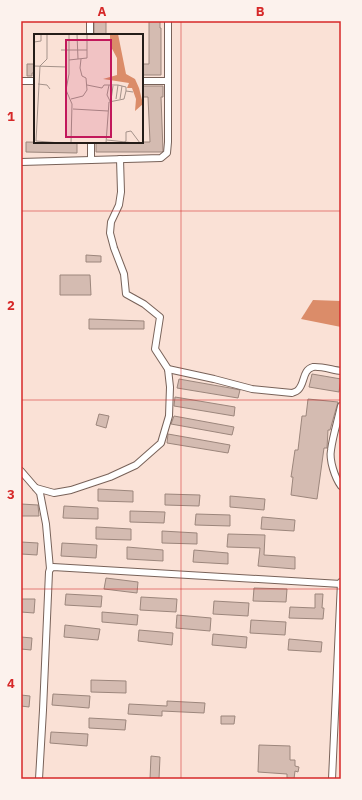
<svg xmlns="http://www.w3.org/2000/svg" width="362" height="800" font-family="'IBM Plex Sans',sans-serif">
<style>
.forest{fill:#db8c69}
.building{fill:#d4bbb1;stroke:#9c867c}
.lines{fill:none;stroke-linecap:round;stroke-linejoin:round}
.street-casing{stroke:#786259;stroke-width:8}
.street{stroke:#fff;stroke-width:6}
.grid{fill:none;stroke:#d62828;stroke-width:1;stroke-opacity:0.55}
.inset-road{fill:none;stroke:#a4928a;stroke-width:1}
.view{fill:#c2185b;fill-opacity:0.15;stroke:#c2185b;stroke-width:2}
.inset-edge{fill:none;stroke:#241c18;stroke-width:2}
.neatline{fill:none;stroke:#d62828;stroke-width:1.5}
.grid-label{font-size:13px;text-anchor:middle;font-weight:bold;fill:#d62828}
</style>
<rect width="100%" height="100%" fill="#fae1d6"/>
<polygon class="forest" points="313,300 341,301 341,327 301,319"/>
<g class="building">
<rect x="94" y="21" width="12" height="14"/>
<polygon points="149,21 160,21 160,28 161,28 161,75 142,75 142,64 149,64"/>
<polygon points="27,64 35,64 35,73 32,73 32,76 27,76"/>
<polygon points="142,86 163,86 163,97 161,97 163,151 162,152 96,152 96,142 150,142 148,97 142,97"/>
<polygon points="26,142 77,143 77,153 26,152"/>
<polygon points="86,255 101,256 101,262 86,262"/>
<polygon points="60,275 90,275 91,295 60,295"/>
<polygon points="89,319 144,321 144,329 89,329"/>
<polygon points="312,374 341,379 339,392 309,387"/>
<polygon points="179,379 230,388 240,390 238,398 177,388"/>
<polygon points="175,397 235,407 234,416 174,406"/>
<polygon points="308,399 338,402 330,430 328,430 327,448 324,448 317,499 291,495 293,477 291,477 295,450 298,450 302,416 306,416"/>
<polygon points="99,414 109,416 106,428 96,425"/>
<polygon points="174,416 234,427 232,435 171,424"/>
<polygon points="168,434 230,445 228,453 167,443"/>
<polygon points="98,489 133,491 133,502 98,501"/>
<polygon points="165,494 200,495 199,506 165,505"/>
<polygon points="230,496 265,499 264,510 230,507"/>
<polygon points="21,504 38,505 39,516 21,516"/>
<polygon points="64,506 98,508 98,519 63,518"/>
<polygon points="130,511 165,512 164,523 130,522"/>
<polygon points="196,514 230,515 230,526 195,525"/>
<polygon points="262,517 295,520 294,531 261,529"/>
<polygon points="96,527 131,529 131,540 96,539"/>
<polygon points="162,531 197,533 197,544 162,543"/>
<polygon points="228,534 265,535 264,555 295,557 295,569 258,566 260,548 227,547"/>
<polygon points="21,542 38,543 37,555 21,554"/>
<polygon points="62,543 97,545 96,558 61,556"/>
<polygon points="127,547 163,550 163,561 127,559"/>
<polygon points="194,550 228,553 228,564 193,562"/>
<polygon points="106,578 138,582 137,593 104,589"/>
<polygon points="254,588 287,589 286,602 253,601"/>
<polygon points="66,594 102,596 101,607 65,605"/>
<polygon points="315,594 323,594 322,608 324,608 323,619 289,618 290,607 315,608"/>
<polygon points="141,597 177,599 176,612 140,610"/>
<polygon points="21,599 35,599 34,613 21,612"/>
<polygon points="214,601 249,603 248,616 213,614"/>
<polygon points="102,612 138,615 137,625 102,622"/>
<polygon points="177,615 211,618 210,631 176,628"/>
<polygon points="251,620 286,622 285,635 250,633"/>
<polygon points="65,625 100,629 98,640 64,637"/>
<polygon points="139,630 173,633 172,645 138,641"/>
<polygon points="213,634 247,637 246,648 212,645"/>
<polygon points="21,637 32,638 31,650 21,649"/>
<polygon points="289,639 322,642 321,652 288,650"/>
<polygon points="91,680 126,681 126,693 91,692"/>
<polygon points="53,694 90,696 89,708 52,705"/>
<polygon points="21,695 30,696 29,707 21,706"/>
<polygon points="167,701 205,703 204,713 162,711 162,716 128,714 129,704 167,706"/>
<polygon points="221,716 235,716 234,724 221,724"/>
<polygon points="89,718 126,720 125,730 89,728"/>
<polygon points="51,732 88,734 87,746 50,743"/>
<polygon points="259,745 290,746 290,760 295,760 295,766 299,767 298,772 295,771 294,779 287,778 287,774 258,772"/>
<polygon points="151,756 160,757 159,779 150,779"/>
</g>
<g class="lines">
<g class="street-casing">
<g id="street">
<polyline points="90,35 90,21"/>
<polyline points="21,81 35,81"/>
<polyline points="142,81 168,81"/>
<polyline points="91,142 91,160"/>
<polyline points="21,162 161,158 167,153 168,142 168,21"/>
<path d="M168,369L214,379L252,389L292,393C294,392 296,392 298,390C305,384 302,370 313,367C320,366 333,370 341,371"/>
<path d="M341,406C338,420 333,435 331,450C329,460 335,478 341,486"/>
<polyline points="21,471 40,493 46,524 50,569 49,572 43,710 39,779"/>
<polyline points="36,488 54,493 71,490 110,477 136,465 161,443 169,416 170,387 168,369 155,349 160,317 144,304 126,294 124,274 114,248 110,233 111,222 119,205 121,192 120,159"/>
<polyline points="50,569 53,567 341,584"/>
<polyline points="332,779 341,582"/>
</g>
</g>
<use href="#street" class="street"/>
</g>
<path class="grid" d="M181,21V779M21,211H341M21,400H341M21,589H341"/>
<g transform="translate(34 34)">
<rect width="109" height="109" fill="#fae1d6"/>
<path d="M76,0H84L92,40L101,45L105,54L109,70L101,77L102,65L98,54H93L95,49L69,45L83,41V24L76,11Z" fill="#db8c69"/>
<path class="inset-road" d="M35,0V40L32,56L38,70L37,109M43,0L44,25M0,8L7,7V0M27,16H53M35,26L53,24V0M0,32L33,33M4,50L13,51L16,55M53,51L68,54L70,51H84L92,53V57M75,51L73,61L76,67M37,65L49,62L53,56L52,44L48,42L46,34L47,25M82,65L84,51M86,65L88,52M77,66L79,52M39,75L74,77M73,106L101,109M2,107L6,32L13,25V0M2,107L27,109M72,109L75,68L90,65L92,57L99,58M89,109L92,107V98L97,97L106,109"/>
<path class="view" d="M32,6H77V103H32Z"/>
<rect width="109" height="109" class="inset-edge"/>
</g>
<rect width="362" height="800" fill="none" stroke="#fcf2ed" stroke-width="44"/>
<rect x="22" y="22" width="318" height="756" class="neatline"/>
<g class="grid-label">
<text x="102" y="16">A</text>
<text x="260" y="16">B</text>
<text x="11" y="121">1</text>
<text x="11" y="310">2</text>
<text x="11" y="499">3</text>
<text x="11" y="688">4</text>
</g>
</svg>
